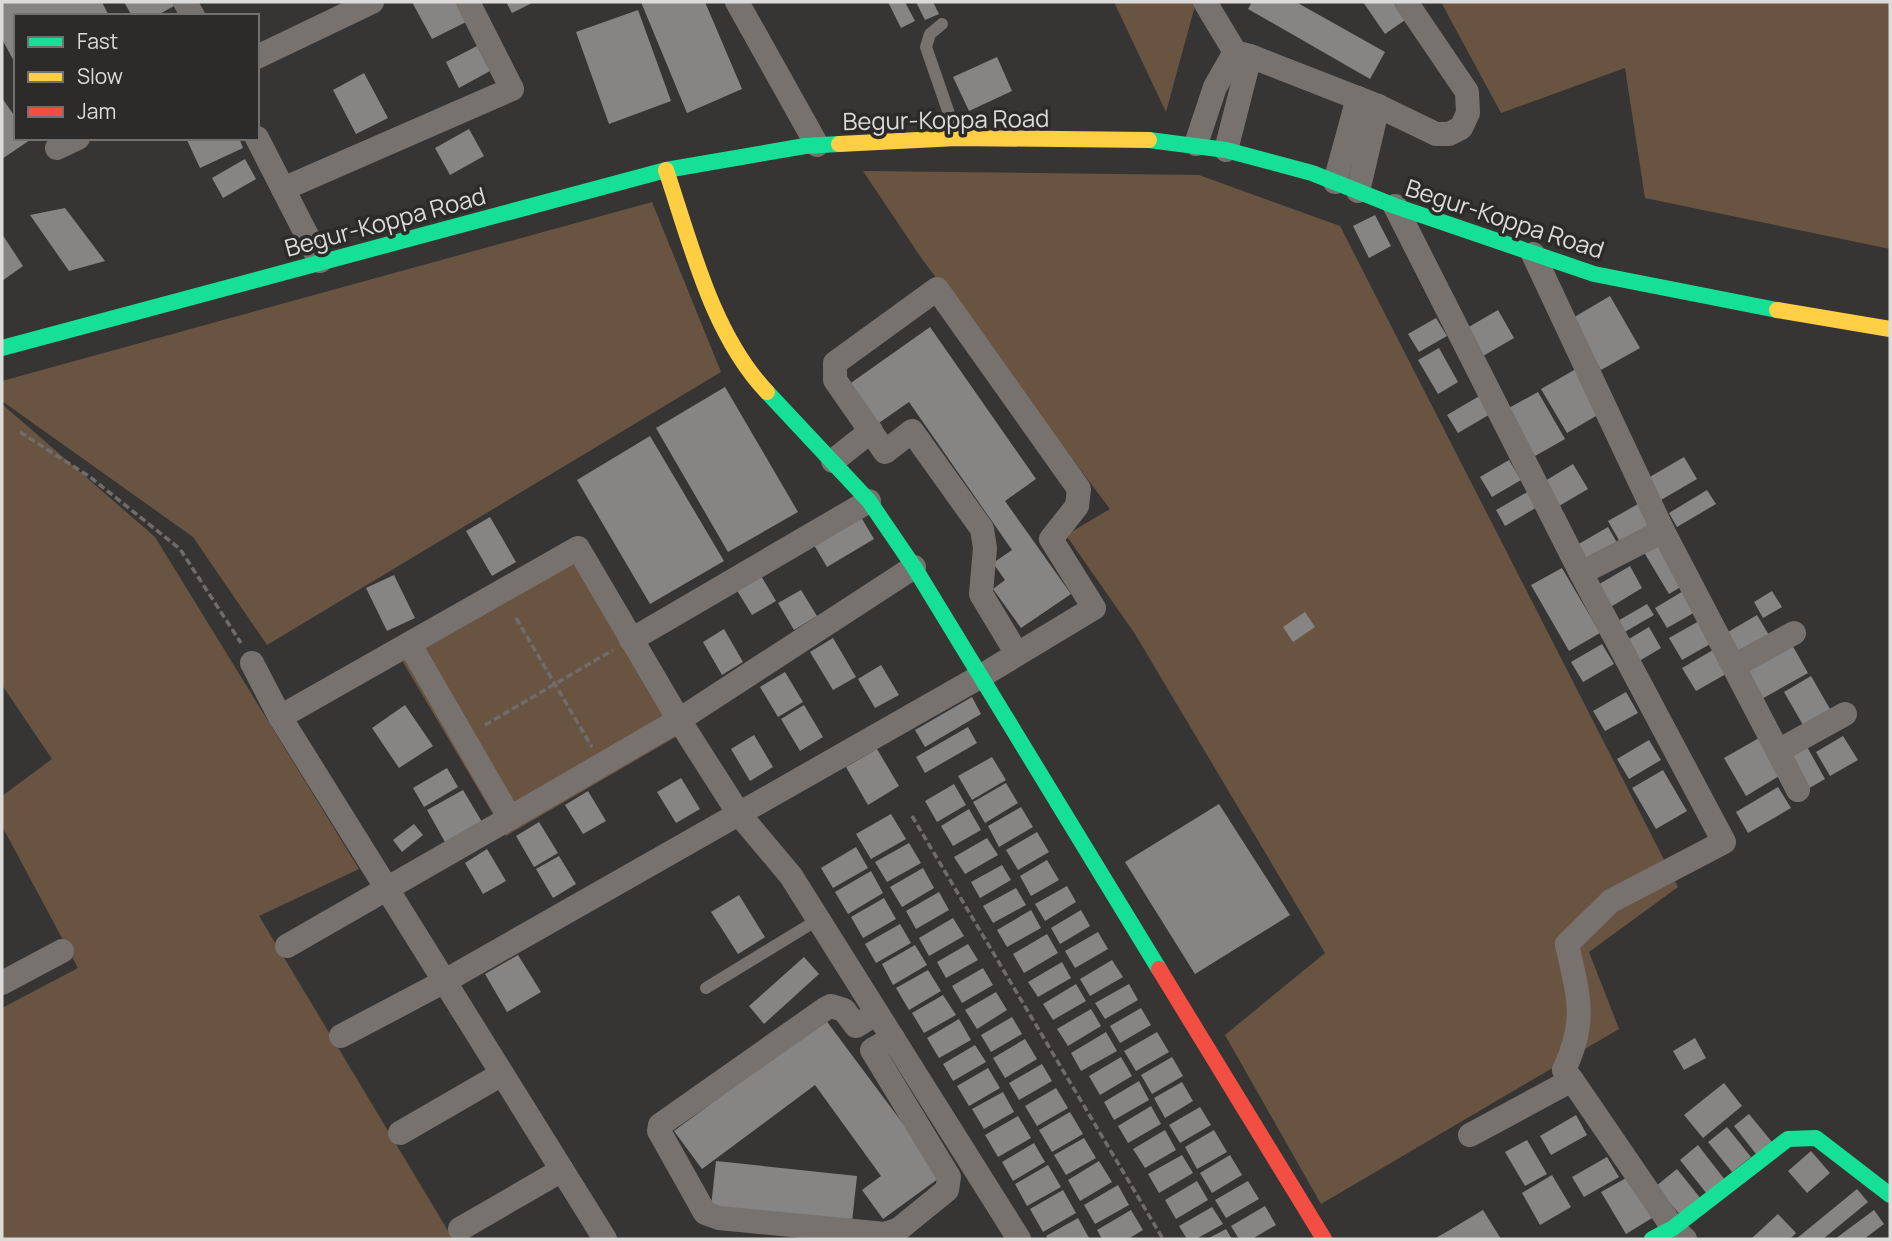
<svg xmlns="http://www.w3.org/2000/svg" width="1892" height="1241" font-family="Manrope,sans-serif">
<style>
.green{fill:#695442}
.building{fill:#868584}
.lines{fill:none;stroke-linecap:round;stroke-linejoin:round}
.path{stroke:#716c6a;stroke-width:3.5;stroke-dasharray:7 3.5;stroke-linecap:butt}
.lane{stroke:#78726e;stroke-width:12}
.street{stroke:#78726e;stroke-width:24}
.fast{stroke:#16e098;stroke-width:16}
.slow{stroke:#ffcf43;stroke-width:16}
.jam{stroke:#f24e42;stroke-width:16}
.labels{text-anchor:middle;dominant-baseline:central;stroke-width:7;stroke-linejoin:round;paint-order:stroke}
.street-label{font-size:24px;fill:#dcdbda;stroke:#2d2b29}
</style>
<rect width="100%" height="100%" fill="#363534"/>
<g class="green">
<polygon points="1114,2 1196,2 1166,112"/>
<polygon points="1441,2 1890,2 1890,249 1645,198 1625,68 1501,113"/>
<polygon points="863,171 1199,175 1340,226 1678,887 1589,952 1619,1029 1321,1204 1225,1035 1325,953 1135,634 1066,535 1110,509 922,259"/>
<polygon points="652,202 721,372 267,645 193,537 2,401 2,381"/>
<polygon points="2,404 155,537 359,869 259,916 453,1239 2,1239 2,1008 78,968 2,826 2,796 52,759 2,685"/>
<polygon points="581,538 693,727 506,836 394,647"/>
</g>
<g class="building">
<polygon points="2,2 102,2 109,16 16,16 16,65 2,39"/>
<polygon points="124,2 172,2 174,6 156,16 132,16"/>
<polygon points="412,2 458,2 468,21 432,39"/>
<polygon points="506,2 534,2 512,13"/>
<polygon points="641,2 705,2 742,89 687,113"/>
<polygon points="888,2 905,2 915,21 901,28"/>
<polygon points="916,2 933,2 939,14 925,20"/>
<polygon points="1252,2 1296,2 1385,52 1370,79 1248,9"/>
<polygon points="1363,2 1397,2 1408,18 1385,34"/>
<polygon points="638,10 671,101 609,124 576,32"/>
<polygon points="477,46 490,71 459,88 446,62"/>
<polygon points="997,57 1012,91 969,111 953,77"/>
<polygon points="364,73 388,118 356,134 333,90"/>
<polygon points="2,98 16,118 16,138 30,140 2,159"/>
<polygon points="469,129 484,156 450,175 435,148"/>
<polygon points="186,138 239,138 243,148 200,168"/>
<polygon points="245,159 256,179 223,198 212,178"/>
<polygon points="65,208 105,261 69,271 30,215"/>
<polygon points="1375,215 1391,246 1369,258 1353,226"/>
<polygon points="2,234 23,266 2,281"/>
<polygon points="1610,296 1640,348 1601,370 1571,319"/>
<polygon points="1498,310 1514,338 1483,356 1467,328"/>
<polygon points="1436,318 1447,336 1419,352 1408,334"/>
<polygon points="930,327 1036,479 1005,501 1071,594 1021,628 993,589 1005,580 993,563 1012,550 909,402 876,425 848,385"/>
<polygon points="1439,348 1458,382 1438,394 1418,360"/>
<polygon points="1576,369 1601,413 1567,433 1541,389"/>
<polygon points="725,387 798,512 728,552 656,428"/>
<polygon points="1538,392 1565,439 1535,456 1507,409"/>
<polygon points="1481,395 1492,413 1458,433 1447,415"/>
<polygon points="650,436 724,561 650,604 577,480"/>
<polygon points="1684,457 1697,479 1661,500 1648,478"/>
<polygon points="1509,460 1521,480 1492,497 1480,477"/>
<polygon points="1573,464 1588,489 1559,506 1545,481"/>
<polygon points="1707,490 1716,504 1677,527 1669,513"/>
<polygon points="1529,491 1539,506 1505,526 1496,510"/>
<polygon points="1638,504 1650,524 1620,542 1608,521"/>
<polygon points="858,512 874,539 827,567 811,540"/>
<polygon points="490,517 516,562 492,576 466,531"/>
<polygon points="1608,527 1618,544 1587,562 1577,545"/>
<polygon points="1658,540 1684,585 1669,594 1642,549"/>
<polygon points="1630,566 1642,588 1609,608 1596,586"/>
<polygon points="1562,568 1600,633 1569,651 1531,585"/>
<polygon points="757,569 776,601 752,615 733,584"/>
<polygon points="394,575 415,618 387,631 366,588"/>
<polygon points="801,590 817,616 794,630 778,603"/>
<polygon points="1685,590 1697,611 1667,628 1655,608"/>
<polygon points="1772,591 1782,607 1763,618 1754,602"/>
<polygon points="1647,604 1654,615 1623,633 1616,622"/>
<polygon points="1305,612 1315,627 1293,642 1283,627"/>
<polygon points="1757,615 1769,635 1739,652 1728,632"/>
<polygon points="1699,621 1712,643 1682,660 1669,638"/>
<polygon points="1649,627 1661,648 1636,663 1624,642"/>
<polygon points="724,629 743,662 722,675 703,642"/>
<polygon points="833,638 856,677 833,690 810,652"/>
<polygon points="1791,643 1808,673 1758,701 1741,672"/>
<polygon points="1602,644 1614,664 1583,682 1571,662"/>
<polygon points="1713,650 1726,674 1696,691 1682,668"/>
<polygon points="881,665 899,695 875,708 858,679"/>
<polygon points="785,672 803,702 778,717 760,687"/>
<polygon points="1811,676 1830,709 1803,725 1784,692"/>
<polygon points="1626,692 1638,713 1605,731 1593,711"/>
<polygon points="972,697 981,714 925,747 915,730"/>
<polygon points="405,705 433,746 399,768 372,728"/>
<polygon points="804,705 823,737 800,751 781,719"/>
<polygon points="968,727 977,743 925,773 916,757"/>
<polygon points="754,735 773,767 750,781 731,749"/>
<polygon points="1843,736 1858,760 1830,776 1816,752"/>
<polygon points="1759,738 1781,775 1746,796 1724,758"/>
<polygon points="1649,740 1661,760 1629,779 1617,759"/>
<polygon points="1806,745 1825,779 1806,790 1787,756"/>
<polygon points="877,749 899,786 868,805 846,767"/>
<polygon points="992,757 1006,780 972,800 958,776"/>
<polygon points="447,768 458,787 424,807 413,788"/>
<polygon points="1663,770 1687,811 1656,829 1632,788"/>
<polygon points="681,778 700,809 676,823 657,792"/>
<polygon points="1006,783 1018,803 985,823 973,802"/>
<polygon points="954,784 966,805 937,822 925,801"/>
<polygon points="1778,787 1791,808 1748,833 1736,812"/>
<polygon points="463,790 482,822 445,842 427,810"/>
<polygon points="588,791 606,821 583,834 565,805"/>
<polygon points="1219,804 1290,915 1195,974 1125,862"/>
<polygon points="1021,807 1033,827 999,847 988,826"/>
<polygon points="969,809 981,830 953,846 941,826"/>
<polygon points="891,814 906,839 871,859 856,834"/>
<polygon points="539,822 558,853 534,867 516,836"/>
<polygon points="414,824 423,835 402,852 393,840"/>
<polygon points="1037,832 1049,852 1018,870 1006,850"/>
<polygon points="987,838 998,855 965,874 954,857"/>
<polygon points="909,843 921,863 887,882 875,862"/>
<polygon points="856,847 868,868 833,888 821,868"/>
<polygon points="487,849 506,881 483,894 465,863"/>
<polygon points="559,856 576,884 553,898 536,869"/>
<polygon points="1047,860 1059,880 1031,896 1020,876"/>
<polygon points="1002,865 1011,880 980,898 971,882"/>
<polygon points="923,868 934,888 902,907 890,887"/>
<polygon points="871,871 883,893 848,914 835,892"/>
<polygon points="1067,886 1076,902 1045,921 1035,904"/>
<polygon points="1016,888 1026,905 993,923 983,906"/>
<polygon points="939,892 949,910 916,929 906,911"/>
<polygon points="739,895 765,937 738,954 711,912"/>
<polygon points="884,898 896,919 863,938 851,917"/>
<polygon points="1031,910 1041,928 1007,947 997,930"/>
<polygon points="1081,910 1090,926 1060,944 1051,928"/>
<polygon points="953,918 964,936 929,956 919,938"/>
<polygon points="900,924 911,943 876,963 865,944"/>
<polygon points="1098,932 1108,949 1075,968 1065,951"/>
<polygon points="1047,934 1058,953 1024,973 1013,954"/>
<polygon points="968,944 978,960 946,978 937,962"/>
<polygon points="915,945 927,965 893,985 882,964"/>
<polygon points="518,955 541,992 507,1012 485,974"/>
<polygon points="804,957 819,974 764,1024 749,1006"/>
<polygon points="1112,960 1123,977 1090,996 1080,979"/>
<polygon points="1062,962 1071,978 1038,997 1028,982"/>
<polygon points="983,968 993,985 962,1003 952,986"/>
<polygon points="928,970 941,991 909,1010 896,988"/>
<polygon points="1076,984 1086,1001 1053,1020 1043,1004"/>
<polygon points="1129,984 1138,1000 1105,1019 1095,1003"/>
<polygon points="996,992 1007,1010 977,1029 965,1010"/>
<polygon points="943,995 956,1015 924,1033 912,1013"/>
<polygon points="1141,1008 1151,1025 1120,1043 1110,1026"/>
<polygon points="1091,1009 1101,1026 1068,1046 1057,1029"/>
<polygon points="1012,1017 1022,1034 991,1052 981,1035"/>
<polygon points="825,1019 942,1176 883,1219 862,1190 881,1176 815,1085 702,1169 674,1131"/>
<polygon points="959,1019 971,1040 939,1058 927,1038"/>
<polygon points="1106,1032 1117,1051 1081,1071 1071,1053"/>
<polygon points="1157,1032 1169,1052 1136,1071 1124,1051"/>
<polygon points="1695,1038 1706,1058 1684,1070 1673,1051"/>
<polygon points="1025,1039 1037,1059 1005,1078 993,1058"/>
<polygon points="975,1045 986,1062 953,1081 943,1064"/>
<polygon points="1121,1057 1132,1076 1100,1095 1089,1076"/>
<polygon points="1172,1057 1183,1076 1152,1094 1141,1075"/>
<polygon points="1042,1064 1052,1081 1019,1100 1009,1083"/>
<polygon points="988,1068 1000,1088 969,1106 957,1086"/>
<polygon points="1139,1081 1149,1100 1114,1120 1104,1102"/>
<polygon points="1182,1082 1193,1101 1165,1118 1154,1098"/>
<polygon points="1724,1083 1742,1106 1703,1138 1684,1115"/>
<polygon points="1056,1088 1068,1108 1037,1126 1025,1106"/>
<polygon points="1003,1092 1014,1112 984,1129 972,1109"/>
<polygon points="1151,1106 1161,1124 1128,1143 1118,1126"/>
<polygon points="1200,1107 1211,1125 1180,1143 1169,1125"/>
<polygon points="1070,1112 1083,1134 1052,1152 1039,1130"/>
<polygon points="1749,1114 1772,1142 1756,1154 1734,1126"/>
<polygon points="1576,1115 1587,1135 1551,1155 1540,1136"/>
<polygon points="1018,1116 1031,1138 998,1157 985,1135"/>
<polygon points="1727,1127 1751,1157 1732,1172 1708,1142"/>
<polygon points="1165,1130 1176,1150 1145,1168 1133,1149"/>
<polygon points="1214,1130 1227,1152 1197,1169 1185,1147"/>
<polygon points="1084,1138 1096,1158 1066,1175 1054,1155"/>
<polygon points="1527,1140 1547,1174 1525,1186 1505,1152"/>
<polygon points="1034,1143 1045,1162 1013,1181 1002,1162"/>
<polygon points="1698,1145 1725,1180 1707,1194 1680,1160"/>
<polygon points="1811,1151 1830,1173 1807,1193 1788,1171"/>
<polygon points="1182,1155 1193,1173 1159,1193 1148,1174"/>
<polygon points="1230,1155 1242,1175 1212,1193 1200,1173"/>
<polygon points="1607,1157 1619,1177 1584,1197 1572,1177"/>
<polygon points="716,1161 857,1176 852,1222 711,1207"/>
<polygon points="1099,1161 1112,1182 1080,1201 1068,1180"/>
<polygon points="1048,1165 1061,1187 1027,1206 1015,1184"/>
<polygon points="1677,1169 1701,1199 1680,1215 1656,1186"/>
<polygon points="1552,1175 1571,1207 1540,1225 1522,1193"/>
<polygon points="1628,1177 1652,1218 1626,1234 1601,1192"/>
<polygon points="1197,1181 1208,1200 1176,1219 1165,1200"/>
<polygon points="1248,1181 1259,1199 1226,1218 1215,1200"/>
<polygon points="1118,1185 1129,1205 1095,1224 1084,1205"/>
<polygon points="1857,1189 1868,1202 1823,1239 1796,1239"/>
<polygon points="1063,1190 1076,1213 1043,1232 1030,1209"/>
<polygon points="1265,1206 1276,1225 1252,1239 1239,1239 1231,1226"/>
<polygon points="1212,1207 1223,1224 1196,1239 1187,1239 1179,1226"/>
<polygon points="1131,1210 1143,1230 1128,1239 1102,1239 1097,1230"/>
<polygon points="1483,1210 1501,1239 1434,1239 1448,1231"/>
<polygon points="1874,1210 1884,1224 1864,1239 1835,1239"/>
<polygon points="1778,1214 1796,1233 1790,1239 1751,1239"/>
<polygon points="1078,1218 1089,1238 1048,1239 1046,1236"/>
<polygon points="1226,1229 1232,1239 1207,1239"/>
</g>
<g class="lines">
<g class="path">
<polyline points="20,432 90,477 180,549 241,643"/>
<polyline points="516,618 592,747"/>
<polyline points="485,725 613,650"/>
<polyline points="912,816 1163,1239"/>
</g>
<g class="lane">
<polyline points="942,24 930,34 926,47 956,134"/>
<polyline points="706,988 819,919"/>
</g>
<g class="street">
<polyline points="185,2 193,16"/>
<polyline points="737,2 817,145"/>
<polyline points="1205,2 1235,52 1250,56 1226,150"/>
<polyline points="1250,56 1378,106"/>
<polyline points="257,57 372,2"/>
<polyline points="257,138 320,261"/>
<polyline points="1196,144 1215,87 1235,52"/>
<polyline points="57,148 78,138"/>
<polyline points="1335,182 1358,98"/>
<polyline points="283,189 512,89 468,2"/>
<polyline points="1358,191 1378,106 1436,134 1449,134 1461,128 1468,113 1467,92 1406,2"/>
<path d="M1395,206L1581,573L1724,842L1611,901L1567,944C1578,996 1588,1019 1564,1070L1572,1080"/>
<polyline points="1533,254 1663,531 1798,790"/>
<polyline points="833,461 871,431"/>
<polyline points="1581,573 1663,531"/>
<polyline points="631,640 869,501"/>
<polyline points="410,645 510,818 679,720 914,567"/>
<polyline points="252,663 280,717 605,1239"/>
<polyline points="1734,666 1794,633"/>
<polyline points="280,717 578,548 679,720 739,814 791,876 1019,1239"/>
<polyline points="1778,751 1845,714"/>
<polyline points="287,946 510,818"/>
<polyline points="2,983 62,951"/>
<polyline points="877,1013 856,1026 844,1010 831,1006 825,1009 660,1125 659,1131 705,1213 719,1218 885,1234 899,1229 947,1190 949,1177 872,1050 893,1038"/>
<polyline points="341,1036 445,981 983,675 1094,608 1051,539 1077,506 1079,489 937,289 835,363 835,380 885,452 912,431 982,529 985,548 981,594 1017,654"/>
<polyline points="400,1133 502,1074"/>
<polyline points="1470,1135 1572,1080 1673,1228 1685,1239"/>
<polyline points="460,1229 562,1170"/>
</g>
<g class="fast">
<polyline points="1149,140 1226,150 1312,173 1395,206 1594,274 1777,310"/>
<polyline points="2,348 666,170 805,146 839,144"/>
<polyline points="767,392 869,501 914,567 1159,969"/>
<polyline points="1652,1239 1673,1228 1788,1139 1816,1138 1890,1195"/>
</g>
<g class="slow">
<polyline points="839,144 957,138 1149,140"/>
<path d="M666,170C691,244 712,334 767,392"/>
<polyline points="1777,310 1890,329"/>
</g>
<polyline class="jam" points="1159,969 1324,1239"/>
</g>
<g class="labels">
<g class="street-label">
<text transform="translate(946 119) rotate(-1)">Begur-Koppa Road</text>
<text transform="translate(1505 218) rotate(18)">Begur-Koppa Road</text>
<text transform="translate(385 221) rotate(-15)">Begur-Koppa Road</text>
</g>
</g>
<rect width="1892" height="1241" fill="none" stroke="#dcdbda" stroke-width="7"/>
<rect x="14" y="14" width="245" height="126" fill="#2d2b29" stroke="#737170" stroke-width="2"/>
<rect x="28" y="37" width="35" height="10" fill="#16e098" stroke="#737170" stroke-width="2"/>
<text x="77" y="49" font-size="21" fill="#dcdbda">Fast</text>
<rect x="28" y="72" width="35" height="10" fill="#ffcf43" stroke="#737170" stroke-width="2"/>
<text x="77" y="84" font-size="21" fill="#dcdbda">Slow</text>
<rect x="28" y="107" width="35" height="10" fill="#f24e42" stroke="#737170" stroke-width="2"/>
<text x="77" y="119" font-size="21" fill="#dcdbda">Jam</text>
</svg>
